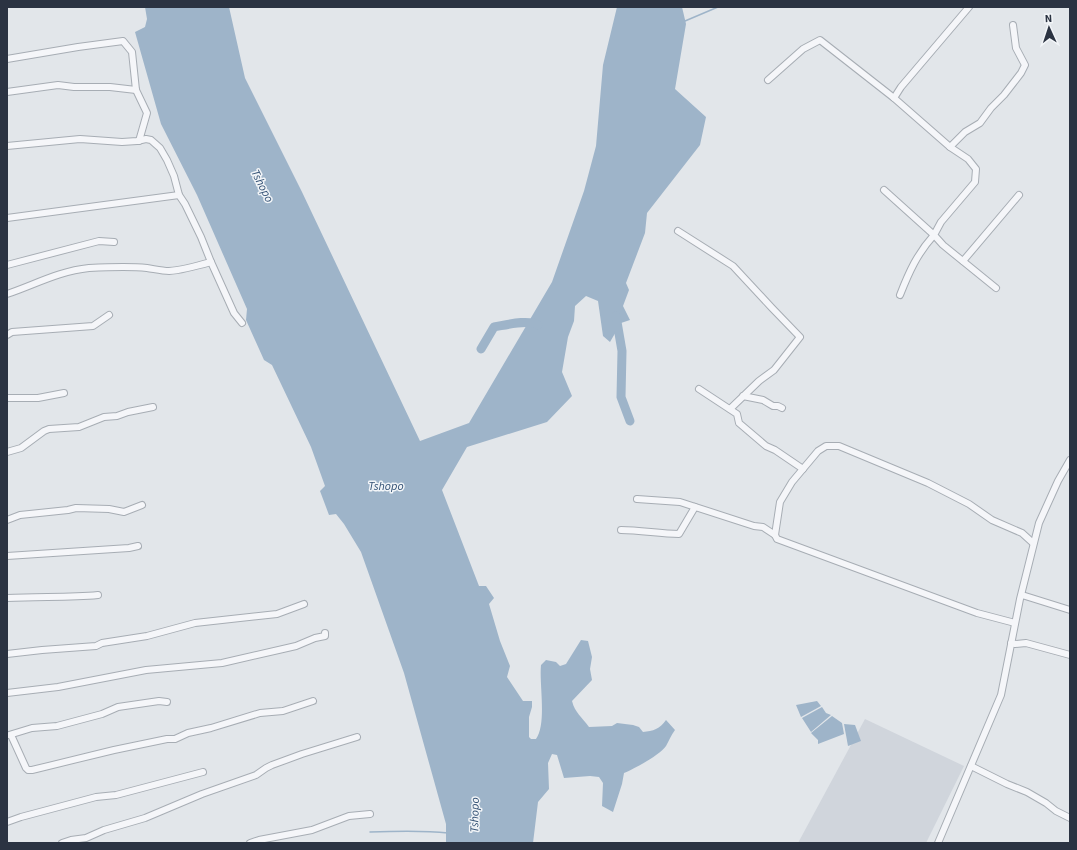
<svg xmlns="http://www.w3.org/2000/svg" width="1077" height="850" font-family="'Source Sans 3',sans-serif">
<style>
.built{fill:#d0d5dc}
.water{fill:#9eb4c9}
.lines{fill:none;stroke-linecap:round;stroke-linejoin:round}
.stream{stroke:#9eb4c9;stroke-width:1.5}
.river{stroke:#9eb4c9;stroke-width:9}
.street-casing{stroke:#a7adb4;stroke-width:8}
.street{stroke:#f5f6f9;stroke-width:6}
.labels{text-anchor:middle;dominant-baseline:central;stroke-width:3;stroke-linejoin:round;paint-order:stroke}
.water-label{font-size:12px;font-style:italic;fill:#355376;stroke:#f2f5f8}
</style>
<rect width="100%" height="100%" fill="#e2e6ea"/>
<polygon class="built" points="865,719 964,766 926,843 798,843"/>
<g class="water">
<path d="M145,7H229L245,78L302,192L420,441L469,423L552,282L584,191L596,146L603,65L617,7H682L686,24L675,89L706,117L700,145L647,213L645,233L626,283L629,290L623,306L630,320L621,323L610,342L603,336L598,301L586,296L575,306L574,321L568,337L562,372L572,396L547,422L467,447L442,490L479,586H486L494,598L489,604L500,641L510,666L507,677L523,701H532V707L529,717V737L531,739H536C547,723 539,684 541,665L546,660L556,662L560,666L566,664L581,640L588,641L592,657L590,669L592,680L572,701C575,713 582,717 589,727L612,726L617,723L633,725L639,727L643,732C653,731 660,729 666,720L675,730C671,735 669,741 666,746C660,755 634,769 624,773L622,784L613,812L602,806L603,783L599,777L590,776L564,778L557,755L552,754L548,763L549,789L538,802L533,843H446V824L404,673L361,552L344,524L336,514L329,515L320,491L325,486L311,447L272,365L264,360L246,320L247,309L197,195L161,124L135,32L145,27L147,19Z"/>
<polygon points="817,701 821,706 801,717 796,705"/>
<polygon points="822,707 826,713 831,715 811,732 802,718"/>
<polygon points="832,716 842,723 844,734 818,744 818,740 811,733"/>
<polygon points="844,724 855,725 861,741 848,746"/>
</g>
<g class="lines">
<g class="stream">
<polyline points="685,21 718,7"/>
<path d="M370,832C395,831 422,830 448,833"/>
</g>
<g class="river">
<polyline points="616,316 622,351 621,397 630,421"/>
<path d="M481,349L494,327C506,325 528,319 538,325"/>
</g>
<g class="street-casing">
<g id="street">
<polyline points="7,59 78,47 123,41 132,52 136,90 147,113 139,141"/>
<polyline points="768,80 803,49 820,40 894,98 950,147 968,159 976,169 975,182 941,222 934,235 943,245 996,288"/>
<polyline points="7,92 58,85 74,87 110,87 136,90"/>
<polyline points="894,98 901,87 969,7"/>
<polyline points="7,146 80,139 122,142 137,141 146,139 151,140 160,148 167,160 174,176 179,195 185,204 201,237 211,262 234,313 242,323"/>
<polyline points="950,147 965,132 980,123 991,108 1004,95 1021,73 1025,65 1016,48 1013,25"/>
<path d="M884,190L934,235C917,254 909,272 900,295"/>
<polyline points="7,218 179,195"/>
<polyline points="678,231 733,266 772,308 800,337 774,370 759,381 730,409"/>
<polyline points="963,261 1019,195"/>
<polyline points="7,265 99,241 114,242"/>
<path d="M7,294C34,285 59,271 89,268C108,267 129,266 147,268C154,269 162,271 169,271C183,270 197,266 211,262"/>
<polyline points="7,335 12,332 93,326 109,315"/>
<polyline points="699,389 737,414 739,423 766,446 775,450 803,469"/>
<polyline points="743,396 763,400 773,406 778,406 782,408"/>
<polyline points="7,398 38,398 64,393"/>
<polyline points="7,452 21,448 44,431 49,429 79,427 104,417 117,416 128,412 153,407"/>
<polyline points="637,499 680,502 754,526 763,527 775,535"/>
<polyline points="7,520 20,515 68,510 76,508 109,509 124,512 142,505"/>
<path d="M621,530C641,530 660,534 679,534L695,507"/>
<polyline points="7,556 129,548 138,546"/>
<polyline points="1022,595 1070,610"/>
<path d="M7,598C37,596 68,598 98,595"/>
<polyline points="1015,623 977,613 777,539 775,535 780,502 792,482 818,451 826,446 839,446 928,483 969,504 992,520 1022,533 1033,543"/>
<polyline points="1011,643 1015,644 1026,643 1070,655"/>
<polyline points="7,654 42,650 96,646 102,643 147,636 195,623 277,614 304,604"/>
<polyline points="7,693 58,687 146,670 222,663 296,646 315,638 325,636 325,633"/>
<polyline points="9,735 32,728 57,726 102,714 118,707 159,701 167,702"/>
<polyline points="11,735 26,768 28,770 32,770 114,750 167,739 175,739 188,733 211,728 260,713 283,711 313,701"/>
<polyline points="971,766 1007,784 1027,792 1046,803 1056,811 1070,818"/>
<polyline points="7,822 21,817 96,797 116,795 203,772"/>
<polyline points="62,843 71,840 86,838 104,830 145,818 202,794 256,775 266,768 272,765 302,754 357,737"/>
<polyline points="250,843 259,840 312,830 349,816 370,814"/>
<polyline points="938,843 1001,695 1020,599 1039,523 1058,481 1070,460"/>
</g>
</g>
<use href="#street" class="street"/>
</g>
<g class="labels">
<g class="water-label">
<text transform="translate(262 186) rotate(63)">Tshopo</text>
<text x="386" y="486">Tshopo</text>
<text transform="translate(475 815) rotate(-89)">Tshopo</text>
</g>
</g>
<rect width="1077" height="850" fill="none" stroke="#2b3342" stroke-width="16"/>
<g transform="translate(1049 28) rotate(357)" stroke="#f2f5f8" stroke-width="3" paint-order="stroke">
<path d="M0-3L7 15L0 10L-7 15Z" fill="#2b3342"/>
<text y="-6" font-size="11" font-weight="bold" text-anchor="middle" fill="#2b3342">N</text>
</g>
</svg>
